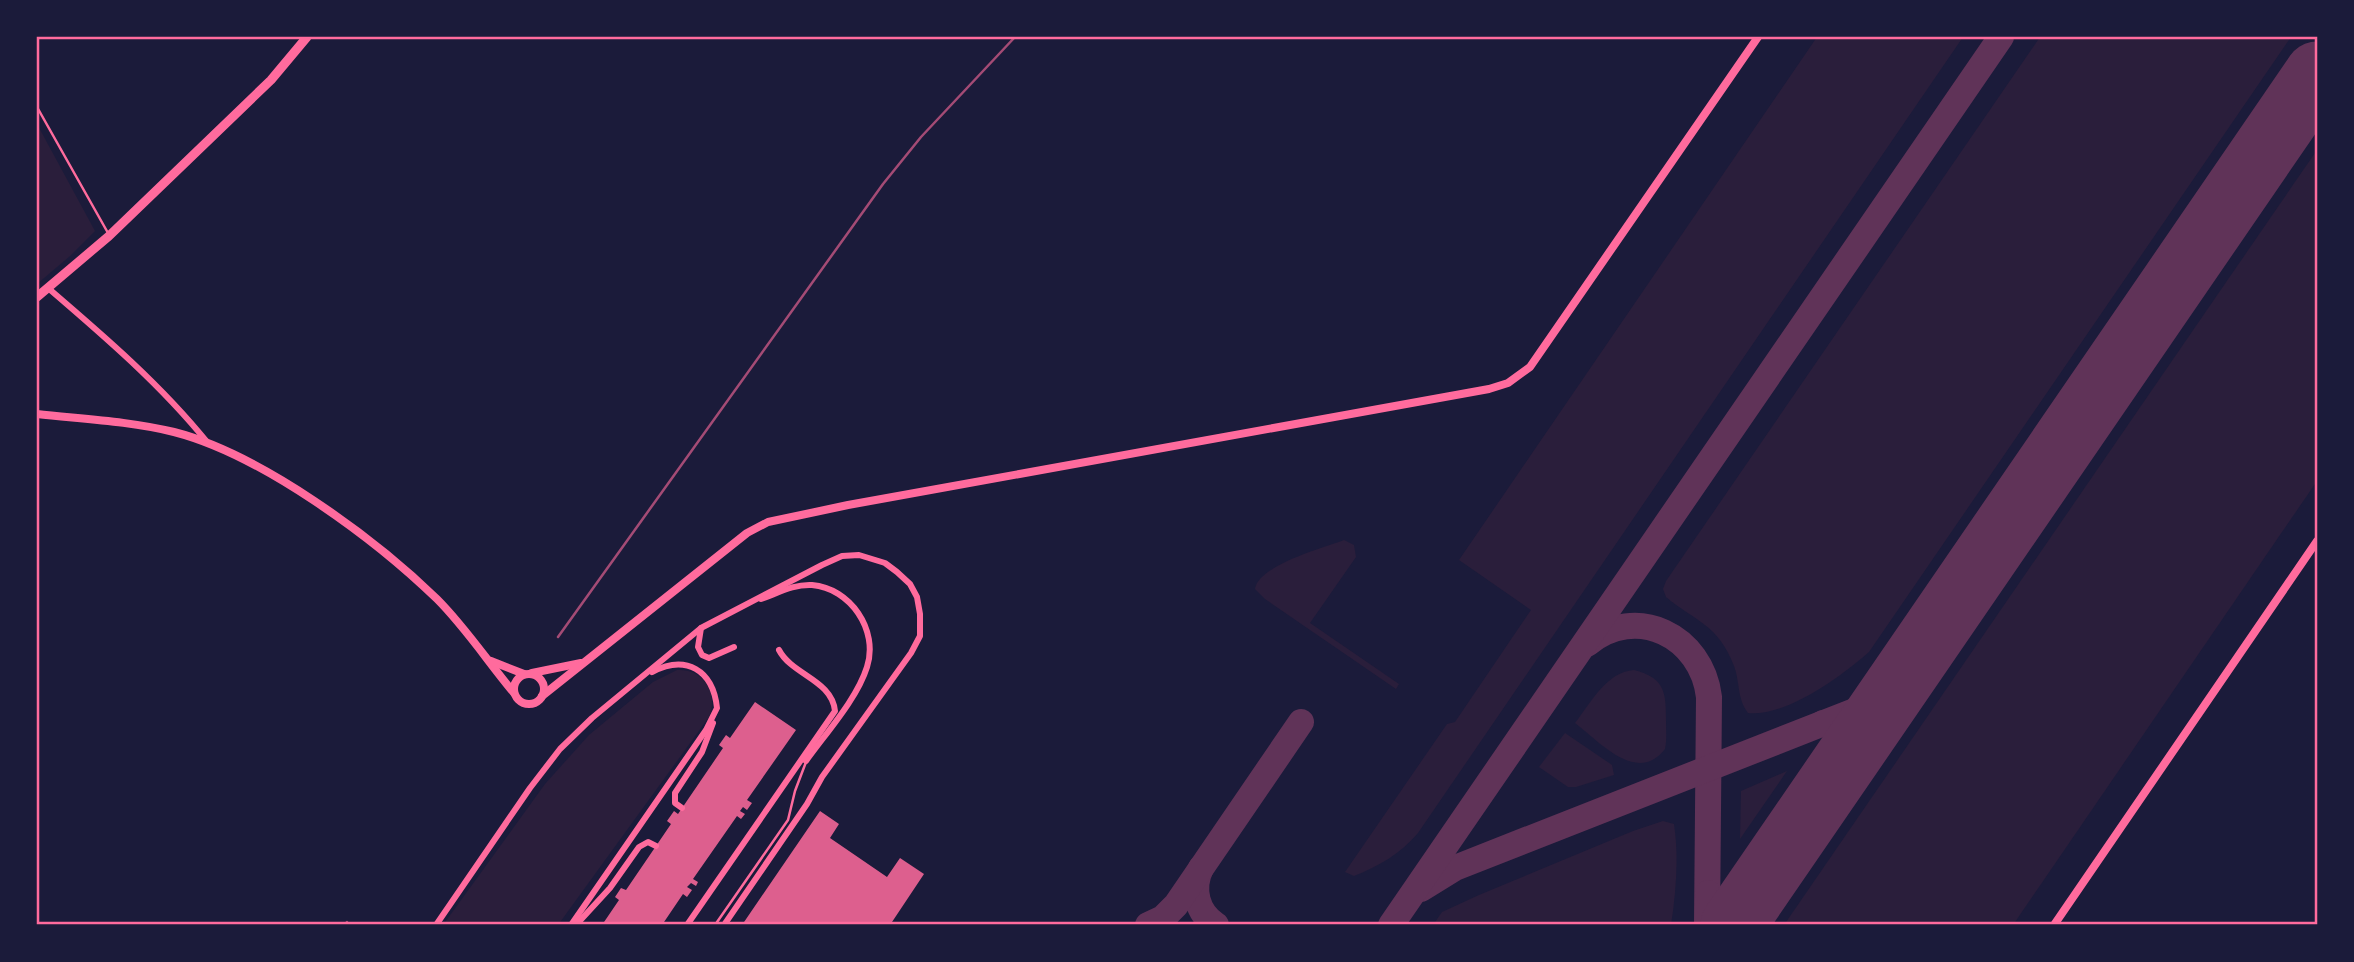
<svg xmlns="http://www.w3.org/2000/svg" width="2354" height="962" font-family="Inter,sans-serif">
<style>
.green{fill:#2a1e3b}
.lines{fill:none;stroke-linecap:round;stroke-linejoin:round}
.taxiway{stroke:#603358;stroke-width:26}
.runway{stroke:#603358;stroke-width:65}
.building{fill:#dd5f8e}
.service{stroke:#ff6b9d;stroke-width:2.5}
.minor{stroke:#ff6b9d;stroke-width:6}
.tertiary{stroke:#ff6b9d;stroke-width:8}
.secondary{stroke:#ff6b9d;stroke-width:9}
.rail{stroke:#a44b75;stroke-width:2.5}
.neatline{fill:none;stroke:#ff6b9d;stroke-width:2.5}
</style>
<rect width="100%" height="100%" fill="#1b1b3a"/>
<g class="green">
<path d="M1817,37H1963L1418,833C1400,854 1379,866 1354,876L1345,872L1447,724L1455,722L1531,610L1459,560Z"/>
<path d="M2040,37H2291L1869,652C1842,676 1786,717 1748,713C1737,699 1740,682 1734,666C1718,624 1696,622 1666,597L1663,589L1666,581Z"/>
<polygon points="37,124 95,231 70,256 37,284"/>
<polygon points="2317,150 2317,481 2013,925 1784,925"/>
<path d="M1344,540L1354,545L1356,557L1310,623L1399,684L1396,689L1265,599L1255,589C1259,565 1323,548 1344,540Z"/>
<path d="M677,670C703,668 719,693 709,717L558,925H443L545,784L589,735L653,682Z"/>
<path d="M1634,670C1665,678 1666,692 1666,721C1666,730 1667,740 1665,749C1637,785 1600,742 1575,723C1591,703 1606,672 1634,670Z"/>
<polygon points="1565,733 1612,765 1614,775 1576,787 1568,787 1539,767"/>
<polygon points="1787,771 1740,839 1741,791"/>
<path d="M1663,821L1674,824C1679,857 1676,892 1671,925H1433L1442,912L1479,895L1633,831Z"/>
</g>
<g class="lines">
<g class="taxiway">
<path d="M1587,644C1636,603 1702,636 1709,697L1707,925"/>
<path d="M1823,723C1848,726 1855,738 1846,761"/>
<path d="M1201,868C1191,889 1197,913 1216,925"/>
<polyline points="1421,889 1455,868 1862,708 1877,701 1902,679"/>
<path d="M1708,893C1720,911 1732,912 1750,901"/>
<polyline points="1148,925 1163,918 1176,905 1301,722"/>
<polyline points="1391,925 2001,37"/>
</g>
<polyline class="runway" points="1733,925 2317,74"/>
</g>
<g class="building">
<polygon points="755,702 796,730 747,800 752,803 747,810 743,807 740,811 745,814 741,819 737,816 693,879 698,882 696,886 691,883 687,887 692,890 687,897 683,894 662,925 602,925 619,900 615,897 621,888 626,890 671,824 667,821 674,811 678,814 723,748 719,745 726,735 730,738"/>
<polygon points="820,811 839,824 830,838 887,877 900,858 924,874 890,925 742,925"/>
</g>
<g class="lines">
<g class="service">
<polyline points="37,107 108,233"/>
<polyline points="715,925 788,820 795,791 806,762"/>
</g>
<g class="minor">
<path d="M48,288C104,336 161,385 207,442"/>
<path d="M761,599C778,593 794,584 812,585C850,588 879,630 867,667C857,699 826,733 806,761"/>
<polyline points="701,628 698,647 702,655 709,658 734,647"/>
<polyline points="682,808 675,803 675,793 702,752 713,723"/>
<polyline points="436,925 530,788 560,749 592,718 701,628 822,565 842,556 859,555 885,563 897,572 910,584 917,597 920,614 920,636 911,653 822,777 807,804 724,925"/>
<path d="M571,925L706,730L717,708C713,670 686,654 652,672"/>
<polyline points="576,925 610,888 639,847 648,842 656,846"/>
<path d="M687,925L835,711C832,680 792,675 779,650"/>
</g>
<g class="tertiary">
<path d="M37,414C82,419 129,421 174,432C260,454 373,537 437,599C466,628 488,662 514,693"/>
<polyline points="491,661 524,674"/>
<polyline points="532,673 581,663"/>
<circle cx="529" cy="689" r="15"/>
<polyline points="542,696 747,533 768,522 848,505 1489,389 1508,383 1530,367 1758,37"/>
<polyline points="2054,925 2317,541"/>
</g>
<polyline class="secondary" points="37,297 109,236 271,80 307,37"/>
<g class="rail">
<polyline points="558,637 883,184 921,137 1015,37"/>
<polyline points="345,925 347,922"/>
</g>
</g>
<rect width="2354" height="962" fill="none" stroke="#1b1b3a" stroke-width="77"/>
<rect x="38" y="38" width="2278" height="885" class="neatline"/>
</svg>
